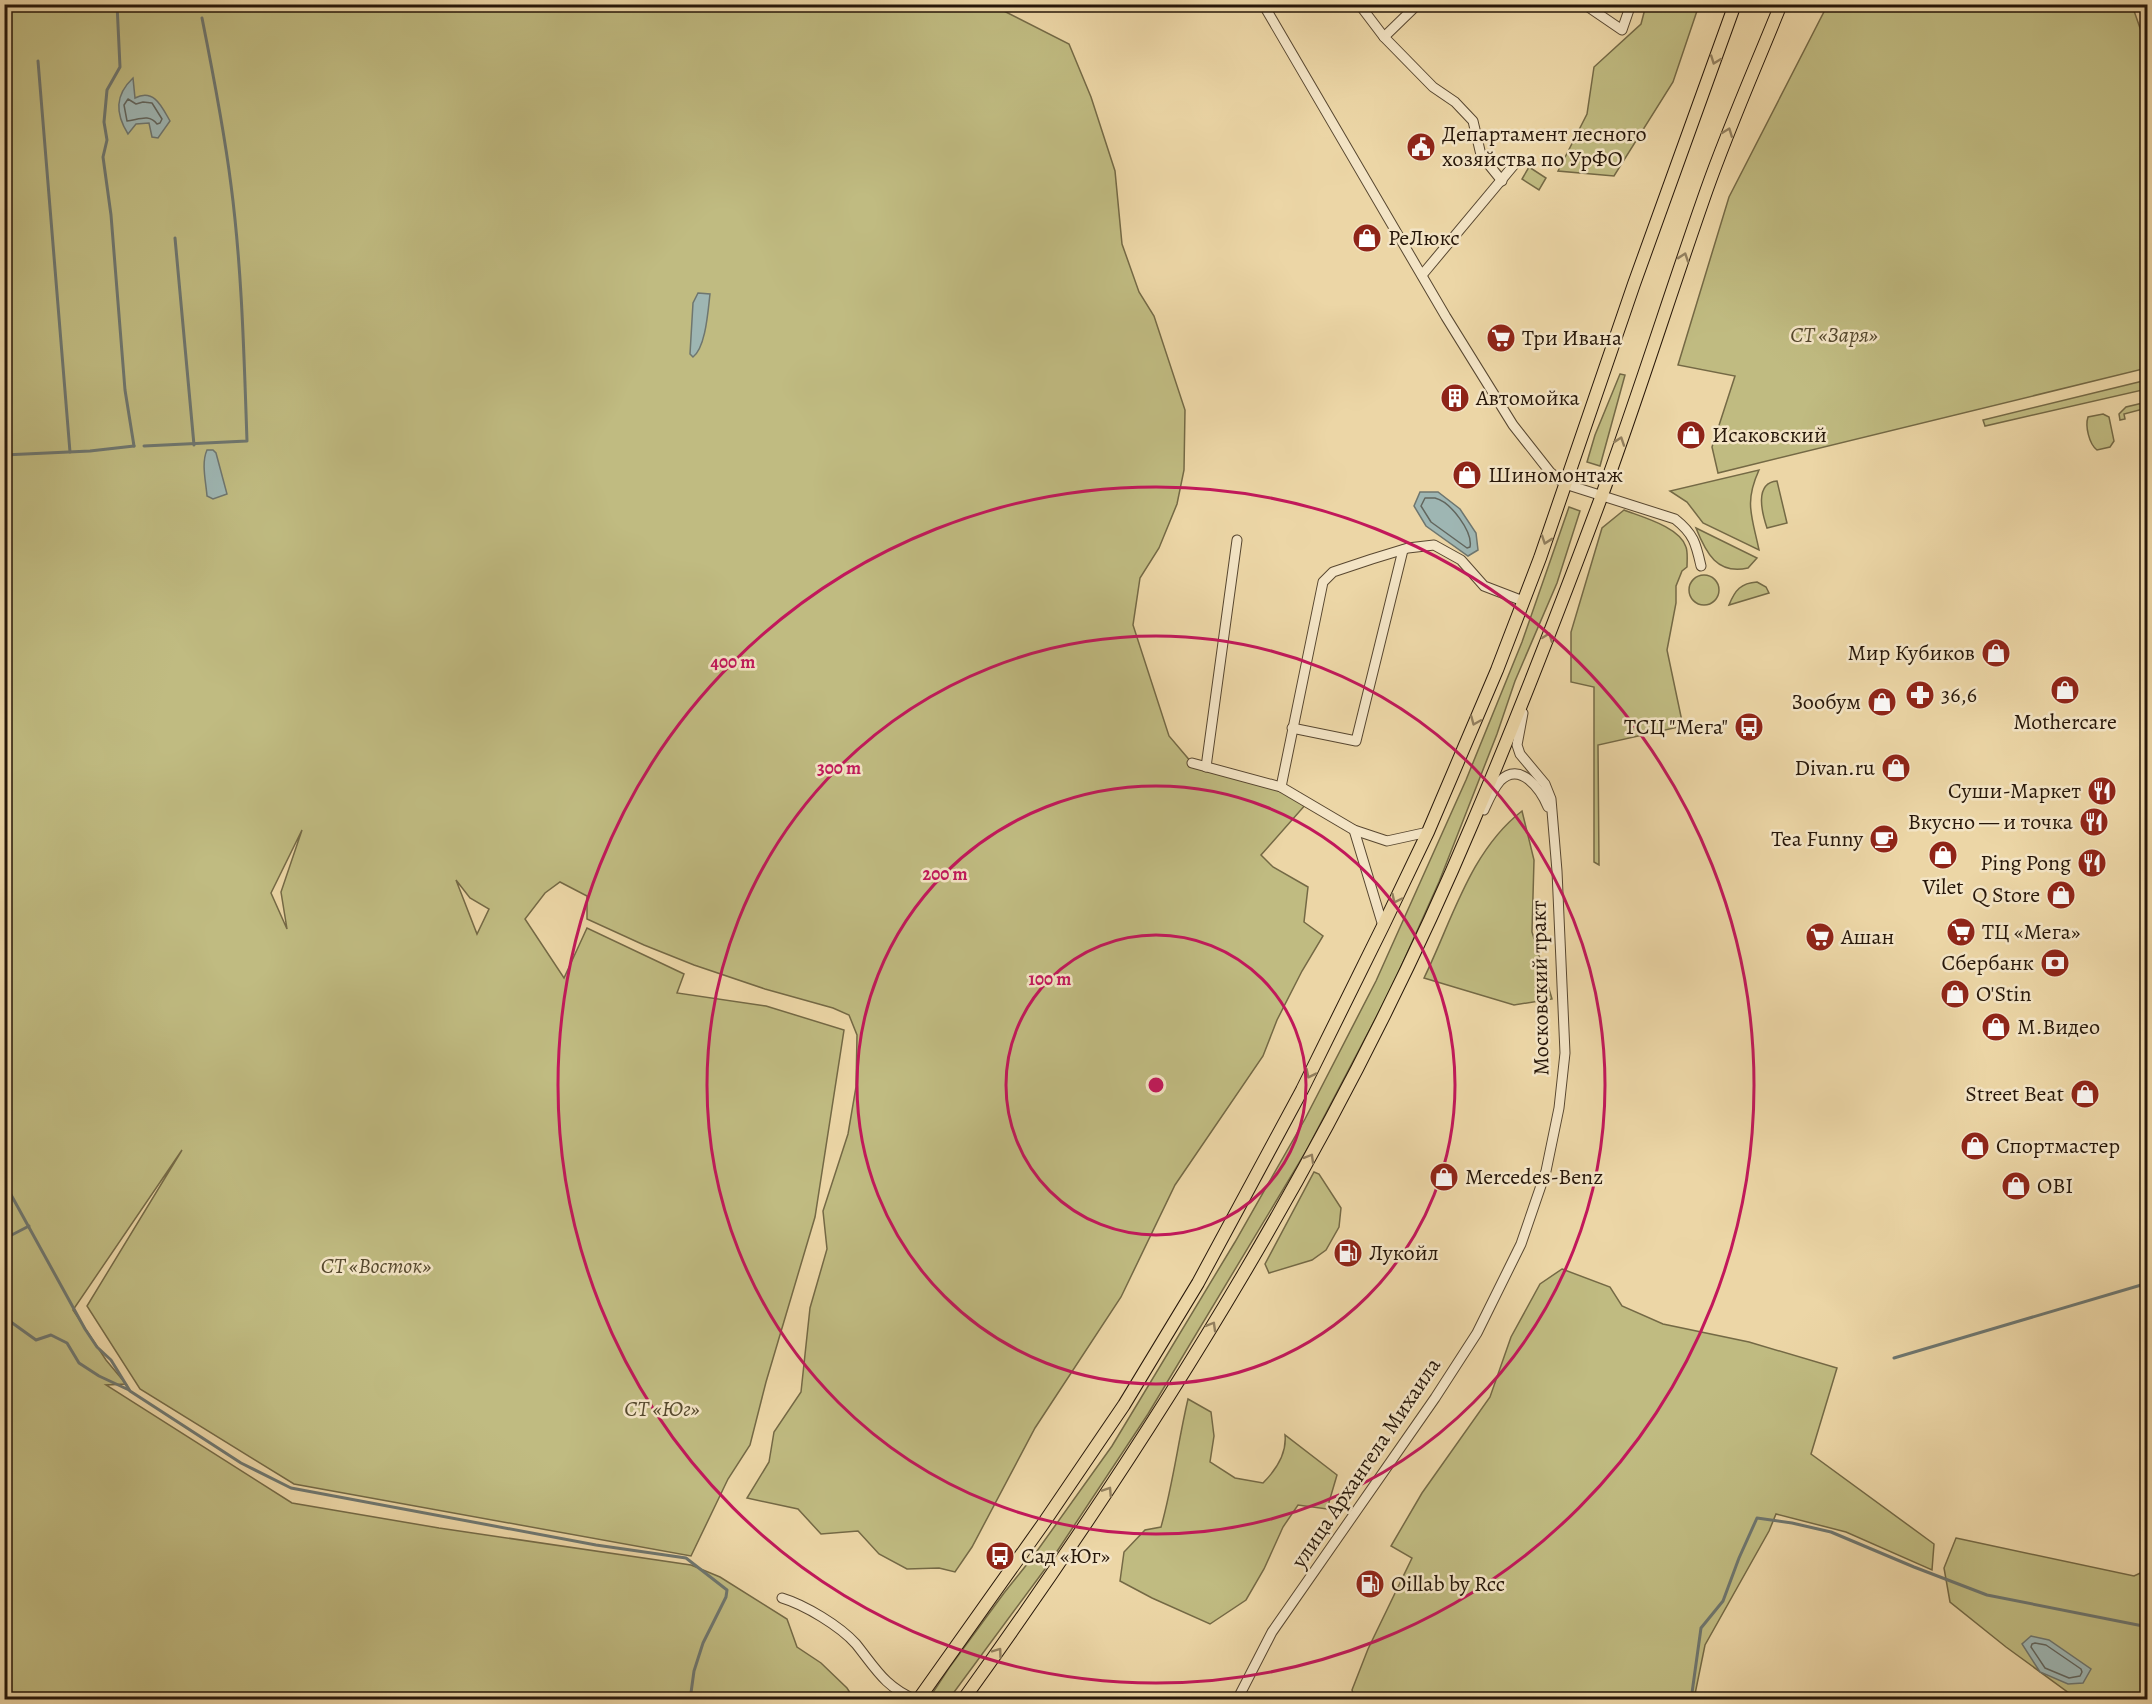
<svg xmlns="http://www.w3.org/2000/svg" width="2152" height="1704" font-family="Alegreya,serif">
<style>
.green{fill:#c0bb81;stroke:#746945;stroke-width:1.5;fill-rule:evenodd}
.water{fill:#9eb6b3;stroke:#6e766f;stroke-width:1.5}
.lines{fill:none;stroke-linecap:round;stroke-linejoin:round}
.shore{stroke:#62665e;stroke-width:1.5}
.stream{stroke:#6e766f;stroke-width:3}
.minor-casing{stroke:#584730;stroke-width:11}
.major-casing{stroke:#271709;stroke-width:14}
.minor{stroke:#f3e4c5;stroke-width:9}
.major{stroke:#ecd6a6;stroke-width:12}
.oneway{stroke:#93805f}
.ring{fill:none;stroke:#c2185b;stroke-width:3}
.labels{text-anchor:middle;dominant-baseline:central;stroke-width:5;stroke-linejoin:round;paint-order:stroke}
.poi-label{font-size:22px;fill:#271709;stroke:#f3e4c5;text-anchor:start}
.park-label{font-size:22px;font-style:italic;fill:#55482d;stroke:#f3e4c5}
.street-label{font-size:22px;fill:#271709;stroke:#f3e4c5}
.centre{fill:#c2185b;stroke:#f3e4c5;stroke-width:3}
.ring-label{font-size:18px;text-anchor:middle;font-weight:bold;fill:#c2185b;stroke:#f3e4c5;stroke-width:5;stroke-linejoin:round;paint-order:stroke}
</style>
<rect width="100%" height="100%" fill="#ecd6a6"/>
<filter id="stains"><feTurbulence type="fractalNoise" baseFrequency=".00333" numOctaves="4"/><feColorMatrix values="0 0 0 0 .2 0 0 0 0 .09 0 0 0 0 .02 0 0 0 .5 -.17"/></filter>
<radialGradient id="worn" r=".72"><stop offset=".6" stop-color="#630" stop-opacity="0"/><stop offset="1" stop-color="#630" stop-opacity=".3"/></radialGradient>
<g class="green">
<path d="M990,4L1069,44L1091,97L1115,171L1122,244L1139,292L1154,316L1185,410L1184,470L1177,504L1159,548L1140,578L1133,625L1169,736L1192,763L1281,787L1307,803L1261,855L1273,867L1308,887L1304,922L1323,936L1302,971L1277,1020L1263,1056L1175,1185L1121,1297L1035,1428L972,1547L955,1572L939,1568L907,1569L879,1554L858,1531L821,1534L798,1509L747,1498L769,1462L774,1432L801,1392L810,1308L827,1249L823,1211L848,1134L856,1087L857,1035L849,1015L833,1008L765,989L694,965L644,945L587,919V896L560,882L545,893L525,919L564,978L587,928L684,974L677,993L766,1006L844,1030L815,1217L766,1382L750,1445L728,1479L691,1556L294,1484L140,1389L87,1306L182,1150L73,1310L106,1360L126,1384L106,1385L292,1503L439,1528L691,1565L720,1577L787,1619L797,1647L821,1663L847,1688L854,1699L15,1700L5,1690V5ZM302,830L281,892L287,929L271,893ZM456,880L470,898L489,909L477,934Z"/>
<polygon points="1828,4 2132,5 2148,51 2147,368 1718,473 1712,447 1735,376 1678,365 1729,197"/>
<polygon points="1646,5 1699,5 1673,82 1614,176 1558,171 1587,114 1594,67 1641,24"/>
<polygon points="1529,167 1546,178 1539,190 1522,179"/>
<polygon points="1620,374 1625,375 1600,466 1587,462 1595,435"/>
<polygon points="2147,380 2147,389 1985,426 1983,420"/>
<polygon points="2147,402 2147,408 2124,414 2125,419 2120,420 2119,414 2126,407"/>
<path d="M2103,414L2109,417L2114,441L2110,447L2097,450C2089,444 2085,426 2088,417Z"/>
<path d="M1759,470C1744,503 1752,516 1759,550L1703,523L1687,502L1670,491Z"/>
<path d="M1777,481L1787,523L1767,528C1762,513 1754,483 1777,481Z"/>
<polygon points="1569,507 1580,511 1557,583 1515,681 1497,734 1439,882 1391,989 1305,1153 1148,1414 1048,1565 949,1699 928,1700 949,1668 1004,1593 1032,1558 1112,1446 1235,1242 1305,1119 1376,981 1466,780 1522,642"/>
<path d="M1624,510C1642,517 1680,527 1686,547C1688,553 1687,560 1687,567L1682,571L1676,586V603L1667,650L1683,726L1598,745L1599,865L1594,862V687L1571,682V632L1602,528Z"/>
<path d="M1696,528L1757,558L1748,568C1717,575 1706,553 1696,528Z"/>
<circle cx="1704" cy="590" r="15"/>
<path d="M1757,582L1766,587L1769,593L1729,605C1735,590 1741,583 1757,582Z"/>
<path d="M1522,811L1534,860L1532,932L1552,999L1514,1005L1424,978C1452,921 1470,851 1522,811Z"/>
<polygon points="1314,1172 1319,1174 1341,1208 1339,1227 1326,1250 1312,1260 1269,1273 1265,1264"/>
<polygon points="1562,1269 1610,1287 1622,1306 1663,1324 1749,1342 1837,1368 1811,1454 1934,1544 1932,1570 1846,1532 1776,1514 1769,1531 1705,1645 1694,1699 1355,1699 1352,1690 1368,1649 1412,1558 1391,1546 1422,1493 1490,1397 1511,1337 1540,1284"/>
<path d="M1188,1399L1211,1412L1214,1436L1210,1462L1235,1478L1263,1483C1276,1470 1287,1454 1285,1435L1337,1475L1327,1509L1298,1505L1283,1527L1264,1569L1246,1600L1210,1624L1152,1598L1120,1581L1124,1552L1145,1530L1161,1527C1173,1484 1178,1442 1188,1399Z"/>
<polygon points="1956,1538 2134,1576 2147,1570 2147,1699 2091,1699 2069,1693 2006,1647 1950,1602 1944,1568"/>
</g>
<g class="water">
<path d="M133,78L135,98C154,88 162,107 170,121L158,138L152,137L149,123L136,124L128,134C115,113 115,95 133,78Z"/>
<path d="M698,293L710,294C708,310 706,347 693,357L690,354L693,303Z"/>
<path d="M207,450H213L216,453L227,494L213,499L207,496C206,482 201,463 207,450Z"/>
<polygon points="1420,492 1438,492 1460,509 1476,533 1478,550 1468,556 1426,526 1414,506"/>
<polygon points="2031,1636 2049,1640 2091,1669 2083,1683 2068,1684 2040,1672 2022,1644"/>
</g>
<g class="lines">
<g class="shore">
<path d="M128,99L136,104L143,102L152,103L162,119L160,123L157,124C149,113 138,120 127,121L124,105Z"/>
<path d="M1425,498C1425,498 1434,498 1435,498C1451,502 1473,532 1470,547L1467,548L1431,522L1421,506Z"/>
<polygon points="2035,1643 2046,1645 2081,1669 2082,1672 2080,1676 2069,1678 2045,1668 2031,1647 2032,1644"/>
</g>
<g class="stream">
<polyline points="117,4 120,67 107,90 104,122 107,140 103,157 111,215 125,390 134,446"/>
<polyline points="38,61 70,452"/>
<polyline points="175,238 194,445"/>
<polyline points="4,399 9,454"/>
<path d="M144,446L247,441C244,356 242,269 231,185C224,129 213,73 202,18"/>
<polyline points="4,455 90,451 134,446"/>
<polyline points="4,1182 85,1329 97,1347 111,1360 130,1391 241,1463 291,1488 596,1545 686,1558 727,1590 726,1597 703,1643 694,1671 690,1700"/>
<polyline points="4,1239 29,1226"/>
<polyline points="4,1317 36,1340 51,1335 67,1343 79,1363 99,1376 129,1390"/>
<polyline points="1894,1358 2148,1283"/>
<polyline points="1691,1700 1701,1628 1723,1601 1739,1558 1757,1518 1792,1523 1831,1532 1914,1567 1987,1595 2148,1627"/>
</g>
<g class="minor-casing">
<g id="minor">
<path d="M1263,4L1446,317L1513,425L1550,472L1565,484L1675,519C1694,534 1696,544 1701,566"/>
<polyline points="1359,4 1384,37 1433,87 1455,102 1473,121 1481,155 1502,181"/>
<polyline points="1584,4 1622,30 1631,4"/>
<polyline points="1384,37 1418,4"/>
<polyline points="1422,275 1518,160"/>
<polyline points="1292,728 1356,741 1403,550"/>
<polyline points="1192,763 1281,787 1354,830 1387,841 1428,832"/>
<polyline points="1206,767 1237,540"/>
<polyline points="1281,787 1323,582 1333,572 1372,559 1408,548 1434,545 1461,560 1484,586 1523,601"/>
<path d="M1484,810C1488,801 1493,789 1500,781C1520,760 1541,790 1548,807"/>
<polyline points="1354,830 1383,926"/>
<path d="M782,1598C805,1605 840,1626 856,1644C876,1669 885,1687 916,1700"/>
<polyline points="1237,1700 1272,1632 1435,1398 1477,1333 1521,1244 1546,1171 1559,1108 1565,1053 1557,871 1551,799 1545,784 1520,754 1517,745 1523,713"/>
</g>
</g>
<g class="major-casing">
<g id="major">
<polyline points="918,1700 1043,1524 1124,1405 1198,1283 1302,1090 1383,926 1428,832 1497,670 1540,558 1634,284 1735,4"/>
<path d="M963,1700C1161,1425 1341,1135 1473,822C1519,714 1561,605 1602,495C1639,394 1671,291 1707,189C1729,127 1756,66 1781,4"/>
</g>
</g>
<use href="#minor" class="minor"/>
<use href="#major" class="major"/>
</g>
<defs><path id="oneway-chevron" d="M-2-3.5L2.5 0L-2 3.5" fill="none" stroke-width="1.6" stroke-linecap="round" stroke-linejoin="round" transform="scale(1.5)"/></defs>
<g class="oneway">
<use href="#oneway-chevron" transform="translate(1715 60) rotate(110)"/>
<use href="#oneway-chevron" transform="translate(1728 132) rotate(-69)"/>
<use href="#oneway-chevron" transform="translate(1684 257) rotate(-71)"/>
<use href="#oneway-chevron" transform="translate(1620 441) rotate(-71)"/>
<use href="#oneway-chevron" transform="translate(1546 540) rotate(109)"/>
<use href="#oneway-chevron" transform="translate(1548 637) rotate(-69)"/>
<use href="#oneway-chevron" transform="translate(1475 721) rotate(113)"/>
<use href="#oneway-chevron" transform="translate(1396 899) rotate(115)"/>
<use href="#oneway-chevron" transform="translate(1310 1074) rotate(116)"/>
<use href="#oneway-chevron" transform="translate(1310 1158) rotate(-60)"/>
<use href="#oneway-chevron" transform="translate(1212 1326) rotate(-60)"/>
<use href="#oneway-chevron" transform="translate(1108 1491) rotate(-57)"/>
<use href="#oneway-chevron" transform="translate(998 1652) rotate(-54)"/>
</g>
<g class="ring">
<circle cx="1156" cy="1085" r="150"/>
<circle cx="1156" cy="1085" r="299"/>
<circle cx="1156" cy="1085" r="449"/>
<circle cx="1156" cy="1085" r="598"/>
</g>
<defs>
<g id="civic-disc" transform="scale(1.5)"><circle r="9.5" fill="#8f2418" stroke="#f3e4c5"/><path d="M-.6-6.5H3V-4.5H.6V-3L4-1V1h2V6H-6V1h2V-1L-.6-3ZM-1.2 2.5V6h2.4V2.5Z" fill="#fff"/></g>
<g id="shop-disc" transform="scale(1.5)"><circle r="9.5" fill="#8f2418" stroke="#f3e4c5"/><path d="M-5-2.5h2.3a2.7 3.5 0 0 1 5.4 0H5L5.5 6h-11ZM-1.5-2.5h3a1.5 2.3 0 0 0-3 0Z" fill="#fff"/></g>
<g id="supermarket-disc" transform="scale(1.5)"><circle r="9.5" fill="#8f2418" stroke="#f3e4c5"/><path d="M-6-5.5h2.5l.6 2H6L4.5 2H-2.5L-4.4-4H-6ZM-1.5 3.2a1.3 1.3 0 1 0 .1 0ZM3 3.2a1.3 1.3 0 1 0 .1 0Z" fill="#fff"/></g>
<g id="building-disc" transform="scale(1.5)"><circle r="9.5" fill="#8f2418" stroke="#f3e4c5"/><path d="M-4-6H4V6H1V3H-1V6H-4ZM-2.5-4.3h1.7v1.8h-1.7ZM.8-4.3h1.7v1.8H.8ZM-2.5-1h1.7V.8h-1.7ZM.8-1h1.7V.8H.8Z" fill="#fff"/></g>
<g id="pharmacy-disc" transform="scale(1.5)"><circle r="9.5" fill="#8f2418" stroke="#f3e4c5"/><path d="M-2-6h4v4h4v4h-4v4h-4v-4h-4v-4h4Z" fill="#fff"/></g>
<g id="bus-disc" transform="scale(1.5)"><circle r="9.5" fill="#8f2418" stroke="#f3e4c5"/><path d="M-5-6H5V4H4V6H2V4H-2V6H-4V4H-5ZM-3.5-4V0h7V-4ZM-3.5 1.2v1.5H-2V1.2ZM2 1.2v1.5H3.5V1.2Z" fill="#fff"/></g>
<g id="restaurant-disc" transform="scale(1.5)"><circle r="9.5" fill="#8f2418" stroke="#f3e4c5"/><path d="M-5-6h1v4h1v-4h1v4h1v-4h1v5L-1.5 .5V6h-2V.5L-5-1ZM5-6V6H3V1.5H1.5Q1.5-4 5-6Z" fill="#fff"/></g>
<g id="cafe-disc" transform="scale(1.5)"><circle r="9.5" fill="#8f2418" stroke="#f3e4c5"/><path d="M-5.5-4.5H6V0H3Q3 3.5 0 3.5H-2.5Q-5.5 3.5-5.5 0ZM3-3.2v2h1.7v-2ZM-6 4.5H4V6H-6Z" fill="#fff"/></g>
<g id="bank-disc" transform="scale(1.5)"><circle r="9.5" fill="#8f2418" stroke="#f3e4c5"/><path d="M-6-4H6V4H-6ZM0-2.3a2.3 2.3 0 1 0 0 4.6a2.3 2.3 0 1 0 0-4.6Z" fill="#fff"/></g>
<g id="fuel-disc" transform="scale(1.5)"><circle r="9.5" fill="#8f2418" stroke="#f3e4c5"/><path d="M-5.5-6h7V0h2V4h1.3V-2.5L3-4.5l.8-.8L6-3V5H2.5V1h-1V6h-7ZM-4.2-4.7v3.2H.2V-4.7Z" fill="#fff"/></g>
</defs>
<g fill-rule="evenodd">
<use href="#civic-disc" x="1421" y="147"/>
<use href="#shop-disc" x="1367" y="238"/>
<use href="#supermarket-disc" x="1501" y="338"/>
<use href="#building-disc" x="1455" y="398"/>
<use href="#shop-disc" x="1691" y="435"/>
<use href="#shop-disc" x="1467" y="475"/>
<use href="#shop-disc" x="1996" y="653"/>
<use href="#shop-disc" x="2065" y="690"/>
<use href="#pharmacy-disc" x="1920" y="695"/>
<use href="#shop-disc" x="1882" y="702"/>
<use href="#bus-disc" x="1749" y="727"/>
<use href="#shop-disc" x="1896" y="768"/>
<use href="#restaurant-disc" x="2102" y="791"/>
<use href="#restaurant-disc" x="2094" y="822"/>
<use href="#cafe-disc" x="1884" y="839"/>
<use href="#shop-disc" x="1943" y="855"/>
<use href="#restaurant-disc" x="2092" y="863"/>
<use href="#shop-disc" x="2061" y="895"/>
<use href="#supermarket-disc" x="1961" y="932"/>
<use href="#supermarket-disc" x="1820" y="937"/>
<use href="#bank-disc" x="2055" y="963"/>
<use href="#shop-disc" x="1955" y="994"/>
<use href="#shop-disc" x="1996" y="1027"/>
<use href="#shop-disc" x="2085" y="1094"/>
<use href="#shop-disc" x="1975" y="1146"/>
<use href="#shop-disc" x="1444" y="1177"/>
<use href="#shop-disc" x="2016" y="1186"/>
<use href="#fuel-disc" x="1348" y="1253"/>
<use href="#bus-disc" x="1000" y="1556"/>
<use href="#fuel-disc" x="1370" y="1584"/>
</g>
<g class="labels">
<g class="poi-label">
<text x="1442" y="134">Департамент лесного<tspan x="1442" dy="25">хозяйства по УрФО</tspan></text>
<text x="1388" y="238">РеЛюкс</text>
<text x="1522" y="338">Три Ивана</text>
<text x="1476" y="398">Автомойка</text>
<text x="1712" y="435">Исаковский</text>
<text x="1488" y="475">Шиномонтаж</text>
<text x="1975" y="653" text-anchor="end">Мир Кубиков</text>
<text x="1941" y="695">36,6</text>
<text x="1861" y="702" text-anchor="end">Зообум</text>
<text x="2065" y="722" text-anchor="middle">Mothercare</text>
<text x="1728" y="727" text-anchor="end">ТСЦ "Мега"</text>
<text x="1875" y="768" text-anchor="end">Divan.ru</text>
<text x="2081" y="791" text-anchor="end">Суши-Маркет</text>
<text x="2073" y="822" text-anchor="end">Вкусно — и точка</text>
<text x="1863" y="839" text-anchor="end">Tea Funny</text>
<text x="2071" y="863" text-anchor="end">Ping Pong</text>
<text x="1943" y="887" text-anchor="middle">Vilet</text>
<text x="2040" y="895" text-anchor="end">Q Store</text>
<text x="1982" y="932">ТЦ «Мега»</text>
<text x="1841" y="937">Ашан</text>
<text x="2034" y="963" text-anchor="end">Сбербанк</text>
<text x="1976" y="994">O'Stin</text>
<text x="2017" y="1027">М.Видео</text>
<text x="2064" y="1094" text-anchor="end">Street Beat</text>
<text x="1996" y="1146">Спортмастер</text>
<text x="1465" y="1177">Mercedes-Benz</text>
<text x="2037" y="1186">OBI</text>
<text x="1369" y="1253">Лукойл</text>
<text x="1021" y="1556">Сад «Юг»</text>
<text x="1391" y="1584">Oillab by Rcc</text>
</g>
<g class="park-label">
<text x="1834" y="335">СТ «Заря»</text>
<text x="376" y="1266">СТ «Восток»</text>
<text x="662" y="1409">СТ «Юг»</text>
</g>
<g class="street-label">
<text transform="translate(1540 988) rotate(-91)">Московский тракт</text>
<text transform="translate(1366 1463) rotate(-56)">улица Архангела Михаила</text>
</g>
</g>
<circle cx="1156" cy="1085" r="9" class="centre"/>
<g class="ring-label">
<text x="733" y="668">400 m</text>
<text x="839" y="774">300 m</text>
<text x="945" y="880">200 m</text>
<text x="1050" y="985">100 m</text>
</g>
<rect width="2152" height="1704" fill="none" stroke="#ecd6a6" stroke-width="24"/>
<rect x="6" y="6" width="2140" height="1692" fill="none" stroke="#271709" stroke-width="3"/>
<rect x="12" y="12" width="2128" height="1680" fill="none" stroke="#271709" stroke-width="1.5"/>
<rect width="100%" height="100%" filter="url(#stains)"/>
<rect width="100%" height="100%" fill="url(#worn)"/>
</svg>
